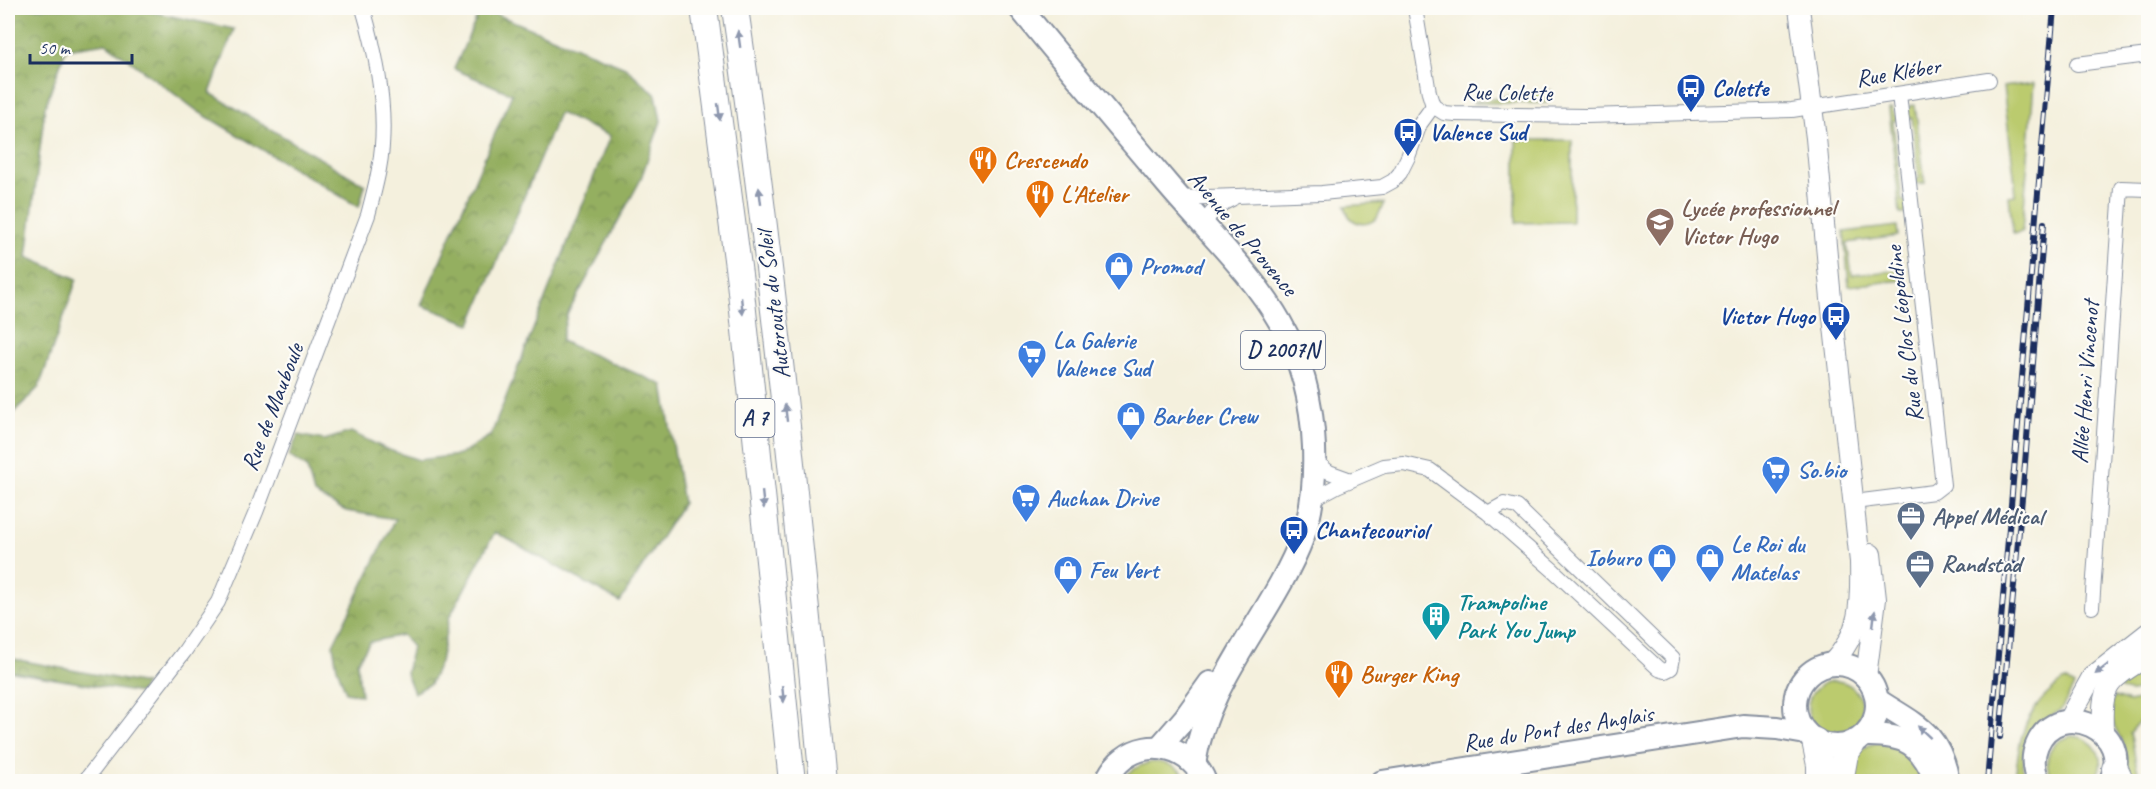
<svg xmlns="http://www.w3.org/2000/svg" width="2156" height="789" font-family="Caveat,sans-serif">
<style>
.grass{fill:#bbcb6e;stroke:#6b7d66;stroke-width:1.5}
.forest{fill:url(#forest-crowns);stroke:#586f60;stroke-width:1.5}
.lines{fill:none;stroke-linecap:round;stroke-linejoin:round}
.street-casing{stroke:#88909e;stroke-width:16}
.secondary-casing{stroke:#88909e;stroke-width:22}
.primary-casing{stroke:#88909e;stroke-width:26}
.highway-casing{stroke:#88909e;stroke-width:28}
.street{stroke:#fff;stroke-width:14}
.secondary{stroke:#fff;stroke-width:20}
.primary{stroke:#fff;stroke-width:22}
.highway{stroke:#fff;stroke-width:26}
.rail-casing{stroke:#1b2f5e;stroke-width:6}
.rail{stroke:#fdfcf7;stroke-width:4;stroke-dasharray:11;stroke-linecap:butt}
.oneway{fill:#8d97ae}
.labels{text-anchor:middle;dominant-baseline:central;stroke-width:4.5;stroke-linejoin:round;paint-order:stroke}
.shield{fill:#fdfcf7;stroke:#5f6c8c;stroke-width:1.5}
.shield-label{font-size:22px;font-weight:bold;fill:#1b2f5e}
.street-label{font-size:24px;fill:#1b2f5e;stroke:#fdfcf7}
.transit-label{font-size:24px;font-weight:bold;fill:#164399;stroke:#fdfcf7;text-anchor:start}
.food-label{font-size:24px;font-weight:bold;fill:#c56008;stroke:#fdfcf7;text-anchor:start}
.education-label{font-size:24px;font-weight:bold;fill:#785e54;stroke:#fdfcf7;text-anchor:start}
.shop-label{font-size:24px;font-weight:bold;fill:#366cbe;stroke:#fdfcf7;text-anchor:start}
.service-label{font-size:24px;font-weight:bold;fill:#4e5e75;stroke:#fdfcf7;text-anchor:start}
.culture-label{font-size:24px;font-weight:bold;fill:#0d838f;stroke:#fdfcf7;text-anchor:start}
</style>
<defs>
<pattern id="forest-crowns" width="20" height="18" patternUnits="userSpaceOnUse" patternTransform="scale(1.5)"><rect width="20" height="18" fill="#94af61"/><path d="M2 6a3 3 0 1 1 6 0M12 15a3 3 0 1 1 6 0" fill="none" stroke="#788f53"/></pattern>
</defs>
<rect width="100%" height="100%" fill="#fdfcf7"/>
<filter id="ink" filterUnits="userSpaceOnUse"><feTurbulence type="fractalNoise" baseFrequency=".0167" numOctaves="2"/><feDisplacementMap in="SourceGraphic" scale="12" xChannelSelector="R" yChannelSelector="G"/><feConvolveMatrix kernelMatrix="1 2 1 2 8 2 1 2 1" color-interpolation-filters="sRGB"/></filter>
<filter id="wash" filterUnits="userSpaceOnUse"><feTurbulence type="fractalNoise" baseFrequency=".008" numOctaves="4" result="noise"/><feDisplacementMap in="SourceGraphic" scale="24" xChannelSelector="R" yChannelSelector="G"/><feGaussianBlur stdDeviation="1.35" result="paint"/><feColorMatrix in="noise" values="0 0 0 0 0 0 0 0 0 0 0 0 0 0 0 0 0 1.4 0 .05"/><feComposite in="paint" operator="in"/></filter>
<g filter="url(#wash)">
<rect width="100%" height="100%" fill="#f4f0dd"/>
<g class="grass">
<polygon points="2034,83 2022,232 2013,234 2009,196 2015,195 2014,184 2015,183 2003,87"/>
<polygon points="1551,90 1547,103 1474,103 1473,102"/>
<polygon points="1915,105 1925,183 1918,184 1914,180 1919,179 1912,118 1907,118 1909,106"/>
<polygon points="1889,109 1892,109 1897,120 1893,121 1902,201 1906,201 1908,209 1905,214 1900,214"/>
<polygon points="1516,140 1572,140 1572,222 1516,223"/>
<path d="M1384,203L1377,218C1364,229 1348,223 1345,206Z"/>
<polygon points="1897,226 1898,236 1847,243 1852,275 1902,270 1903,280 1849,286 1844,232"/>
<path d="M2148,667V686C2139,690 2129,696 2120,688L2125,683Z"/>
<path d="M2065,680L2074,686L2061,710L2035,727L2029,736L2024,748L2023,781L2015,782C2019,735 2024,708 2065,680Z"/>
<circle cx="1835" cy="708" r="27"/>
<path d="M2114,697L2129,702L2148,698V711L2130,733C2135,748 2134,769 2143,781H2131C2127,770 2128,759 2124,748C2118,728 2106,722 2114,697Z"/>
<path d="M2072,736C2096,737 2110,762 2093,781H2054C2040,763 2049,740 2072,736Z"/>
<path d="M1883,741L1913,754L1928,782H1847C1856,756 1854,747 1883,741Z"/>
<path d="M1153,762C1169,762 1180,768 1190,781H1122C1130,770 1140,764 1153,762Z"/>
</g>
<g class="forest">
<polygon points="8,8 133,8 234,29 210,93 365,185 359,207 199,112 106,43 66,49 45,107 27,257 77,279 39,387 16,410 8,427"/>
<polygon points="481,8 625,67 656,95 661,121 640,181 567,315 561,341 663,385 683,503 620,602 495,532 449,618 440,662 430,684 414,693 406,673 412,647 402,635 370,642 357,662 361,695 346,692 337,668 333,645 395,519 346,511 314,494 307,468 289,456 298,435 324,440 351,432 386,449 419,460 459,455 491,435 610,136 559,113 471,324 421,305 512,94 454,69"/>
<polygon points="8,658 146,684 140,693 8,671"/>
</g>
</g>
<g filter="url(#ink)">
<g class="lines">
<g class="street-casing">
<g id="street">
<polyline points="1415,8 1429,93 1433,106"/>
<polyline points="2077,64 2148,55"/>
<polyline points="1433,106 1444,113 1455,114 1586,116 1792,110 1989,80"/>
<polyline points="1179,198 1322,193 1382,187 1393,181 1400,173 1408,157 1420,124 1433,106"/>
<path d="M1206,227C1207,212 1219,205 1232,199"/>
<polyline points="1315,461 1329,472 1351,480"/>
<polyline points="1311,500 1337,486 1384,466 1404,464 1430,470 1488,513 1554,571 1659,669 1665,671 1671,668 1673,658 1517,507 1504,504 1488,513"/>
<polyline points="1862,501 1934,492 1943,485 1899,94"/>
<polyline points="2092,607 2121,188 2148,189"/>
<path d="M84,782L184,652L218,602L256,512L368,215C372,200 376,185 379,169C389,116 378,59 363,8"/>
</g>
</g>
<g class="secondary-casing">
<g id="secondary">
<path d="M1799,8L1816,138L1831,299L1860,562C1861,603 1861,634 1831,664"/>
<polyline points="1866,677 1876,599 1871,554"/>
<polyline points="2067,722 2092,677 2148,633"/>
<path d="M2103,732C2101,683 2107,682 2148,656"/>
</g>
</g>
<g class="primary-casing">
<g id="primary">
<path d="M1020,8C1069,68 1118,126 1168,185C1243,273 1309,321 1314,447C1315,476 1313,509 1303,536C1273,615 1207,679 1194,764"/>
<circle cx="1836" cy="705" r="41"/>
<path d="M1877,700C1915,725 1940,732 1948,782"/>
<path d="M1865,735C1904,734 1922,743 1936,782"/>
<polyline points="1159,748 1185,718 1210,683"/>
<path d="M1106,782C1110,773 1115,765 1123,759C1150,737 1193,749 1205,782"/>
<polyline points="1382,782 1743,726 1777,728 1806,733"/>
<path d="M2039,782C2033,770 2032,757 2037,745C2058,695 2137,731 2110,782"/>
</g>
</g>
<g class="highway-casing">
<g id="highway">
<polyline points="704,8 740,282 792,782"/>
<path d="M735,8C772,265 798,523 823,782"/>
<polyline points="1815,741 1820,765 1820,782"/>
<polyline points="2115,769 2121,782"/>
<polyline points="1840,782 1845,754 1852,744"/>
</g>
</g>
<use href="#street" class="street"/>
<use href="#secondary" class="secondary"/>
<use href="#primary" class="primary"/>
<use href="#highway" class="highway"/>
<g class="rail-casing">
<g id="rail">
<polyline points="2000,737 2024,476 2044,223"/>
<polyline points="1987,782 2054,8"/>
</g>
</g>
<use href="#rail" class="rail"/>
</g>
<defs><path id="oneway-solid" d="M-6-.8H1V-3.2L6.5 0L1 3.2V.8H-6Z" transform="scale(1.5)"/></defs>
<g class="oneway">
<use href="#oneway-solid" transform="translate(739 39) rotate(-98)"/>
<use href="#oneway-solid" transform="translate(719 112) rotate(83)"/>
<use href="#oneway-solid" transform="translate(760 196) rotate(-97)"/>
<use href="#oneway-solid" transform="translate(742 306) rotate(84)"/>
<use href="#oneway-solid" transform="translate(786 413) rotate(-97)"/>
<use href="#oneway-solid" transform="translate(763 500) rotate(84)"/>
<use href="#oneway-solid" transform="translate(1874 619) rotate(-83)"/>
<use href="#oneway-solid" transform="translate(2102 669) rotate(142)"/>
<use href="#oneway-solid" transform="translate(783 694) rotate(84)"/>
<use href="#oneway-solid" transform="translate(1924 732) rotate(-137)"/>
</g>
</g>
<defs>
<g id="bus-pin" transform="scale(1.5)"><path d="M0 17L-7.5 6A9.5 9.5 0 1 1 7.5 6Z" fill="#1a4fb4" stroke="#fdfcf7"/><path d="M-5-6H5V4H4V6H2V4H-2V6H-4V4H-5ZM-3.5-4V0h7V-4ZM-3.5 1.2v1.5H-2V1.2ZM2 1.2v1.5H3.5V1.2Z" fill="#fff"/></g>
<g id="restaurant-pin" transform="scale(1.5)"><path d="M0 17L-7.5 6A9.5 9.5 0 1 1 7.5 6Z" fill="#e8710a" stroke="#fdfcf7"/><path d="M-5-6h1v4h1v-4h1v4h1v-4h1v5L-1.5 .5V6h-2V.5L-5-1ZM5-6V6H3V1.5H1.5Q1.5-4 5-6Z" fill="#fff"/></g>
<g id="school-pin" transform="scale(1.5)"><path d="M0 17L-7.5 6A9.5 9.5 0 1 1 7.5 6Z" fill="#8d6e63" stroke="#fdfcf7"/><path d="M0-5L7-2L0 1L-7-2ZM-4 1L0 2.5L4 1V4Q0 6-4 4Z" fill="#fff"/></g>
<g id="shop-pin" transform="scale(1.5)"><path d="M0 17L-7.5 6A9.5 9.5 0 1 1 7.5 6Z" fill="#3f7fe0" stroke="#fdfcf7"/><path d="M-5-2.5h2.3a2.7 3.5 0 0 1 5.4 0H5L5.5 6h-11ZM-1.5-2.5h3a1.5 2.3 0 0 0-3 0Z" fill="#fff"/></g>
<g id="supermarket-pin" transform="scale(1.5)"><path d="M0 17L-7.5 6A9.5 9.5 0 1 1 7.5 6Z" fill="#3f7fe0" stroke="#fdfcf7"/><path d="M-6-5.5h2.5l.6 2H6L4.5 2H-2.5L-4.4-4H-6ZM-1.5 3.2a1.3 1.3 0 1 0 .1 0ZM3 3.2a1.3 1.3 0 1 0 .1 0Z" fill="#fff"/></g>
<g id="office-pin" transform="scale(1.5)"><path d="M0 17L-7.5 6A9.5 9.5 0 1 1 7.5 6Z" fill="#5c6f8a" stroke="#fdfcf7"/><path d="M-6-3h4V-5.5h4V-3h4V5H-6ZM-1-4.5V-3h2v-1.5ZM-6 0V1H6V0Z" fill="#fff"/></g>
<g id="building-pin" transform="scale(1.5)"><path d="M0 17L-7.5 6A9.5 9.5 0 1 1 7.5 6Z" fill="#0f9aa8" stroke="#fdfcf7"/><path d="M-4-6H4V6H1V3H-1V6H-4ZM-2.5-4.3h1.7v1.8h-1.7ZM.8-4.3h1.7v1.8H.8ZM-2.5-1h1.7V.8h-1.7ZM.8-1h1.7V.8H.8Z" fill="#fff"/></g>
</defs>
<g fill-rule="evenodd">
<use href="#bus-pin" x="1691" y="88"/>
<use href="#bus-pin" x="1408" y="132"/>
<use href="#restaurant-pin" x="983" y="160"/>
<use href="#restaurant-pin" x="1040" y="194"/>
<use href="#school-pin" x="1660" y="222"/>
<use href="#shop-pin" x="1119" y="266"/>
<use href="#bus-pin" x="1836" y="316"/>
<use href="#supermarket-pin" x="1032" y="354"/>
<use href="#shop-pin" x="1131" y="416"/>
<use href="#supermarket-pin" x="1776" y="470"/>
<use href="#supermarket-pin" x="1026" y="498"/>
<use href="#office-pin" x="1911" y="516"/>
<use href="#bus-pin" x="1294" y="530"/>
<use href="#shop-pin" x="1662" y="558"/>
<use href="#shop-pin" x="1710" y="558"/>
<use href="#office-pin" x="1920" y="564"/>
<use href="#shop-pin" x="1068" y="570"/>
<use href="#building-pin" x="1436" y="616"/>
<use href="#restaurant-pin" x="1339" y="674"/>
</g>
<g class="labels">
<g class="shield">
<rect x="1241" y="331" width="84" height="38" rx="4.5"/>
<rect x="735.5" y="399" width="39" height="38" rx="4.5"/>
</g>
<g class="shield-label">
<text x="1283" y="350">D 2007N</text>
<text x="755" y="418">A 7</text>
</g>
<g class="street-label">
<text transform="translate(1898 72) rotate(-9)">Rue Kléber</text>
<text transform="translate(1507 92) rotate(1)">Rue Colette</text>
<text transform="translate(1243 233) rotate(50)">Avenue de Provence</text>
<text transform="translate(773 305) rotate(-97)">Autoroute du Soleil</text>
<text transform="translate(1904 334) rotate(-97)">Rue du Clos Léopoldine</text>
<text transform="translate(2085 382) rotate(-86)">Allée Henri Vincenot</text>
<text transform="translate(272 407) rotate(-69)">Rue de Mauboule</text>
<text transform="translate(1558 728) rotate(-9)">Rue du Pont des Anglais</text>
</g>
<g class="transit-label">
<text x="1712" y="88">Colette</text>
<text x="1429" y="132">Valence Sud</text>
<text x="1815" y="316" text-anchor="end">Victor Hugo</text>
<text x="1315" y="530">Chantecouriol</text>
</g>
<g class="food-label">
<text x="1004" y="160">Crescendo</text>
<text x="1061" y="194">L'Atelier</text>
<text x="1360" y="674">Burger King</text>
</g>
<g class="education-label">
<text x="1681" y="208">Lycée professionnel<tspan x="1681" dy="28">Victor Hugo</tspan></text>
</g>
<g class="shop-label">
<text x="1140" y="266">Promod</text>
<text x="1053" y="340">La Galerie<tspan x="1053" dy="28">Valence Sud</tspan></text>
<text x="1152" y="416">Barber Crew</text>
<text x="1797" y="470">So.bio</text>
<text x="1047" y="498">Auchan Drive</text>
<text x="1731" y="544">Le Roi du<tspan x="1731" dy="28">Matelas</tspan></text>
<text x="1641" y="558" text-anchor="end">Ioburo</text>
<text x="1089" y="570">Feu Vert</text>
</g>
<g class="service-label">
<text x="1932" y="516">Appel Médical</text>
<text x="1941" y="564">Randstad</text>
</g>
<g class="culture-label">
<text x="1457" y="602">Trampoline<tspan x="1457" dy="28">Park You Jump</tspan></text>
</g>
</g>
<rect width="2156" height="789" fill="none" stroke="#fdfcf7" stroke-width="30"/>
<path d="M30 54v9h102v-9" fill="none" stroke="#1b2f5e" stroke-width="3"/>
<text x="39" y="54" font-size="18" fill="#1b2f5e" stroke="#fdfcf7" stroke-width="4.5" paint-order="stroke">50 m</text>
</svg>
